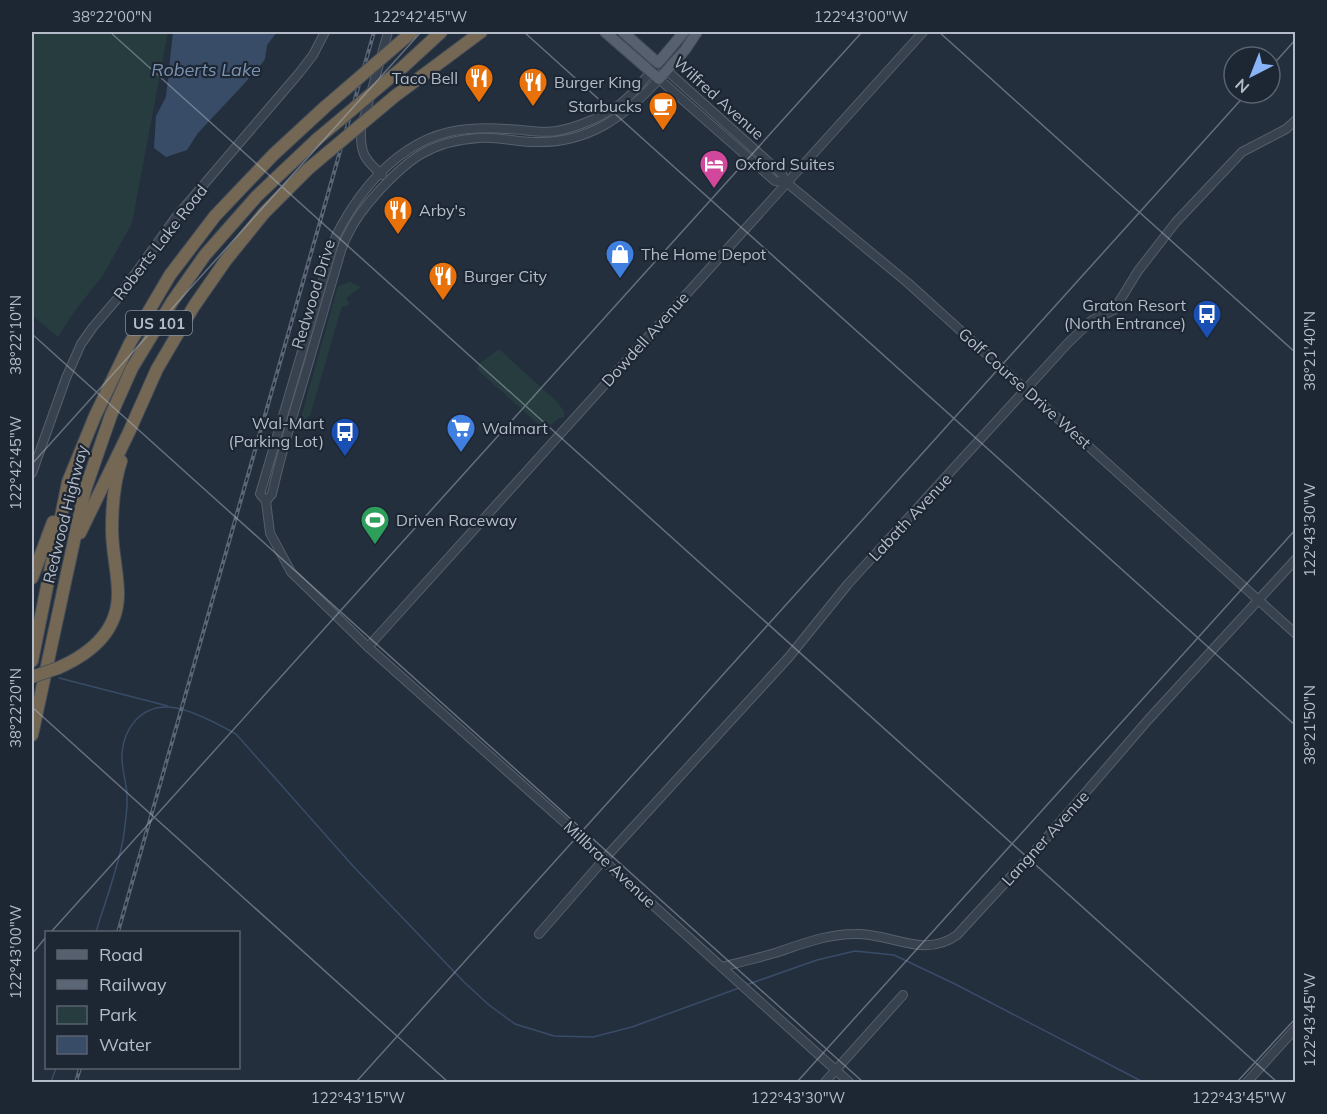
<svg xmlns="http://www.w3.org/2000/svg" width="1327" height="1114" font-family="Mulish,sans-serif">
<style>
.green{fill:#263c3f}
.water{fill:#394c67}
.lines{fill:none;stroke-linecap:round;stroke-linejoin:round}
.stream{stroke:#394c67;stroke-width:1.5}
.minor-casing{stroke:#565f6c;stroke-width:10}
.major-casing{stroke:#414a57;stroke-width:12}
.highway-casing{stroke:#434c59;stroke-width:14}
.minor{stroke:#38414e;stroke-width:8}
.major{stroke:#56606e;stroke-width:10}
.highway{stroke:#746855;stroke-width:12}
.rail-casing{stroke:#5a6575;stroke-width:4}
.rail{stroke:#1d2633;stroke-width:1.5;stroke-dasharray:4.5;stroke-linecap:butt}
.highway-bridge-casing{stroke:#434c59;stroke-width:14;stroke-linecap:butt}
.highway-bridge{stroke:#746855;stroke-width:12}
.ticks{fill:none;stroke:#b4bcc9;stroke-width:1.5;stroke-opacity:0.45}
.labels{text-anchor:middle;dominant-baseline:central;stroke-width:4.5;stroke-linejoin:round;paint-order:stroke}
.shield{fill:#1d2633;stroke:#878f9c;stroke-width:1.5}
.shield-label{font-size:15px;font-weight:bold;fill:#b4bcc9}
.poi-label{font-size:16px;fill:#b4bcc9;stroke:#1d2633;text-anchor:start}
.street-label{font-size:16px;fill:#b4bcc9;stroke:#1d2633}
.water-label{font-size:18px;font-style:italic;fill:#7c92b1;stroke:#1d2633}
.neatline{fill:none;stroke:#b4bcc9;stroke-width:2}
.ticks-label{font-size:15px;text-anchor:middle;fill:#b4bcc9}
</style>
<rect width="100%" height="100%" fill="#242f3e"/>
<g class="green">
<polygon points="32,32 168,32 132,223 103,275 74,312 58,337 32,315"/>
<polygon points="348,281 361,287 346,298 349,303 347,306 342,306 310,416 308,416 307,422 315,430 305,427 301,417 338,286 348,283"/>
<polygon points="499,349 557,402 564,411 564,418 559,418 542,433 541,427 477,369 480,363"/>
</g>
<polygon class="water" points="173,32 277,32 267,45 265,59 257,70 198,133 187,150 166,157 154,148 156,116 166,97"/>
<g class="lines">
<g class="stream">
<polyline points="59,678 168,706"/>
<path d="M96,932C105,902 117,871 123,840C125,826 128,808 127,794C126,780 121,768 122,753C124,728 141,706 168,707C187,707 220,725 236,734L353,866L464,982L489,1005L515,1024L554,1036L593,1037L632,1027L739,988"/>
<polyline points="746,985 817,960 855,951 894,955 957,985 1143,1082"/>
<polyline points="51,1082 56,1068"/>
</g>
<g class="minor-casing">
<g id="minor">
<path d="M655,67C644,79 633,95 620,104C602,117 578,127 557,131C540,134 523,129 506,129C494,128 481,128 469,129C407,133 362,184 336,236L260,494L266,501L270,533L291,572L368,647L564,822L603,860L849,1082"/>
<polyline points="664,68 782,174 786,182 908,283 1296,634"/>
<path d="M382,175C364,159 360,153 361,129L388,32"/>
<polyline points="32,473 66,378 81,344 93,327 117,299 176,217 300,72 313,55 325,32"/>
<path d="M266,501L272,494C282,448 297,403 310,358C318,329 327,300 335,271C339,259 341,247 347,236C355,219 366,205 378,192C409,158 432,141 479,138C497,136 515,142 534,142C587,144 625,117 659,79L775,181L786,182"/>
<polyline points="368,647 923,32"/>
<polyline points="539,934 606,857 789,657 848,584 1068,343 1092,320 1114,310 1138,271 1176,222 1242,152 1286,129 1296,120"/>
<path d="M722,967C740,962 758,958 775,953C802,944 827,934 855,934C892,933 924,959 957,935L1042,843L1148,720L1296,559"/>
<polyline points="825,1082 903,995"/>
<polyline points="1247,1082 1296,1028"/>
</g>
</g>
<g class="major-casing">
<g id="major">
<polyline points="605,32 659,79 685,50 697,32"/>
<polyline points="623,32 658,63 684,32"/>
</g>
</g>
<g class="highway-casing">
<g id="highway">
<polyline points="403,67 441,32"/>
<polyline points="395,96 481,32"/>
<polyline points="80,533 129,432 157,369 194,306 226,260 264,213 308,169"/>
<polyline points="32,578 53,522"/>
<polyline points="32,661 68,482 95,416 130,343 170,275 215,216 273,155 325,107"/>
<path d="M58,668C90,654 118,632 118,594C118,573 112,551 112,530C112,508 114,482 121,461"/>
<polyline points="32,735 85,490 111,415 132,368 172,302 205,255 257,196 316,140"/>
</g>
</g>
<use href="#minor" class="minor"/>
<use href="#major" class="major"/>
<use href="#highway" class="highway"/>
<g class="rail-casing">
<g id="rail">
<polyline points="118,932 374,32"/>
<polyline points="76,1082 80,1068"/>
</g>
</g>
<use href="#rail" class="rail"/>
<g class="highway-bridge-casing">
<g id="highway-bridge">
<polyline points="325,107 412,32"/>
<polyline points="316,140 403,67"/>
<polyline points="308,169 395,96"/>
<polyline points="32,677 58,668"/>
</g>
</g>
<use href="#highway-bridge" class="highway-bridge"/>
</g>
<path class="ticks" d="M110,32L1277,1082M524,32L1296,726M939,32L1296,353M1270,68L1296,39M32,334L863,1082M32,464L421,32M32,707L448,1082M51,932L862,32M32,954L46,937M32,1080L34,1082M356,1082L1247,93M797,1082L1296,529M1237,1082L1296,1018"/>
<defs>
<g id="restaurant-pin" transform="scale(1.5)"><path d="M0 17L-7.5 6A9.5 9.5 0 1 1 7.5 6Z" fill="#e8710a" stroke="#1d2633"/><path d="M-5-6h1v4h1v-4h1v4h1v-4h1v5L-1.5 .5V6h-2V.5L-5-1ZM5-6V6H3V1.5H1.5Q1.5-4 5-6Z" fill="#fff"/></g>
<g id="cafe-pin" transform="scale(1.5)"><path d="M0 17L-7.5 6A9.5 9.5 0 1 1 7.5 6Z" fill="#e8710a" stroke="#1d2633"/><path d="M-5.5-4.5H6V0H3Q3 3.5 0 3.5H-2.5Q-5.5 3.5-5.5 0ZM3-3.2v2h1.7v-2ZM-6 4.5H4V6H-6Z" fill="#fff"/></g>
<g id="hotel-pin" transform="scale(1.5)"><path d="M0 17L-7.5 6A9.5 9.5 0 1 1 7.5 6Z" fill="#d1479c" stroke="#1d2633"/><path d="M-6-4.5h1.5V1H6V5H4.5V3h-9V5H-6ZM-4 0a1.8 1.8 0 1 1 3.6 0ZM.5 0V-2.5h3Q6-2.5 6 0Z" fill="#fff"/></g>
<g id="shop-pin" transform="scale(1.5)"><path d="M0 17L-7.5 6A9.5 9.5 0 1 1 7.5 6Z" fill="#3f7fe0" stroke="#1d2633"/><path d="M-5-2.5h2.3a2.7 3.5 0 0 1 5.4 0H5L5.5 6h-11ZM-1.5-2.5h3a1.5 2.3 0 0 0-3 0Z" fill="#fff"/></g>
<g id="bus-pin" transform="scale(1.5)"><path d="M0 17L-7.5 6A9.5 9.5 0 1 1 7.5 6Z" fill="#1a4fb4" stroke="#1d2633"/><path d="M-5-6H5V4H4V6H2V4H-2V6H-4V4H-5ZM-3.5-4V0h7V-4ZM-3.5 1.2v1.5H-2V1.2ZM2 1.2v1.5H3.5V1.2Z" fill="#fff"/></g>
<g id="supermarket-pin" transform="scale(1.5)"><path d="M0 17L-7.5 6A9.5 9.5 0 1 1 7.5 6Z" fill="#3f7fe0" stroke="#1d2633"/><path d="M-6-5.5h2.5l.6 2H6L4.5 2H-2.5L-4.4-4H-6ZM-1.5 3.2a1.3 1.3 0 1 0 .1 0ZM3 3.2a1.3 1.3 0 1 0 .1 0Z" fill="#fff"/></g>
<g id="stadium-pin" transform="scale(1.5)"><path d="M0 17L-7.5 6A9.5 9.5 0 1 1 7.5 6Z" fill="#2e9e5b" stroke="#1d2633"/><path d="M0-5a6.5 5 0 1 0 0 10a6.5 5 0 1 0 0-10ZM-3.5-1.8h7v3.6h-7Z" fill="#fff"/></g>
</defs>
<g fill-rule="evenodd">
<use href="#restaurant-pin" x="479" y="78"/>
<use href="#restaurant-pin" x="533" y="82"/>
<use href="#cafe-pin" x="663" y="106"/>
<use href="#hotel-pin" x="714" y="164"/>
<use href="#restaurant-pin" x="398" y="210"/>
<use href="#shop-pin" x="620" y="254"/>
<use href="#restaurant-pin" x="443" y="276"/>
<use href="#bus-pin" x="1207" y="314"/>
<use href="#supermarket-pin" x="461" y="428"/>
<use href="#bus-pin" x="345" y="432"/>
<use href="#stadium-pin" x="375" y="520"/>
</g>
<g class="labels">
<rect class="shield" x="126" y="311" width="66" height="24" rx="4.5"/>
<g class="shield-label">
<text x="159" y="323">US 101</text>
</g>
<g class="poi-label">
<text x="458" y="78" text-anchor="end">Taco Bell</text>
<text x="554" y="82">Burger King</text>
<text x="642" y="106" text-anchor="end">Starbucks</text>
<text x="735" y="164">Oxford Suites</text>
<text x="419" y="210">Arby's</text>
<text x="641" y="254">The Home Depot</text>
<text x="464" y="276">Burger City</text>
<text x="1186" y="305" text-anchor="end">Graton Resort<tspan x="1186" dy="18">(North Entrance)</tspan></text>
<text x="324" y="423" text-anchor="end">Wal-Mart<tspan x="324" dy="18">(Parking Lot)</tspan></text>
<text x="482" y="428">Walmart</text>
<text x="396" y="520">Driven Raceway</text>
</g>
<g class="street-label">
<text transform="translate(719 98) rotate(42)">Wilfred Avenue</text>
<text transform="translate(160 242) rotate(-52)">Roberts Lake Road</text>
<text transform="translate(313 294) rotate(-73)">Redwood Drive</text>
<text transform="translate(645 339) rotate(-48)">Dowdell Avenue</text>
<text transform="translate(1025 388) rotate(42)">Golf Course Drive West</text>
<text transform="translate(65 514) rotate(-76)">Redwood Highway</text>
<text transform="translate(910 517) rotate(-47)">Labath Avenue</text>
<text transform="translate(1045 838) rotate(-48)">Langner Avenue</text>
<text transform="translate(610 864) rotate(43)">Millbrae Avenue</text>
</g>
<g class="water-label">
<text x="206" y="69">Roberts Lake</text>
</g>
</g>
<rect width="1327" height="1114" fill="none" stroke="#1d2633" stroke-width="66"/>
<rect x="45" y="931" width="195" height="138" fill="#1d2633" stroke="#59626f" stroke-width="1.5"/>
<rect x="57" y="950" width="30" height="9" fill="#56606e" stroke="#59626f" stroke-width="1.5"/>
<text x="99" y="961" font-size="18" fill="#b4bcc9">Road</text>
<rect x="57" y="980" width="30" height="9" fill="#5a6575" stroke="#59626f" stroke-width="1.5"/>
<text x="99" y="991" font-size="18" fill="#b4bcc9">Railway</text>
<rect x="57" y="1006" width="30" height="18" fill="#263c3f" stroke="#59626f" stroke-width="1.5"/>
<text x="99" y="1021" font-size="18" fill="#b4bcc9">Park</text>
<rect x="57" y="1036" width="30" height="18" fill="#394c67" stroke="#59626f" stroke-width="1.5"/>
<text x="99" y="1051" font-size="18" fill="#b4bcc9">Water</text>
<g transform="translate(1252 75) rotate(222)"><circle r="28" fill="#1d2633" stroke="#59626f" stroke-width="1.5"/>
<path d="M0-4.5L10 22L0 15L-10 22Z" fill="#8ab4f8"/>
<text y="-9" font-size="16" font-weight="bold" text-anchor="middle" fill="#b4bcc9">N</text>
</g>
<rect x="33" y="33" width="1261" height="1048" class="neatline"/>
<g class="ticks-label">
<text x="112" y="22">38°22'00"N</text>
<text x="420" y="22">122°42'45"W</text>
<text x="861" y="22">122°43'00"W</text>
<text transform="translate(16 335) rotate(-90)" y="5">38°22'10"N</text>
<text transform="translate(1310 351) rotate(-90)" y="5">38°21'40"N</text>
<text transform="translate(16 463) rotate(-90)" y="5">122°42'45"W</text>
<text transform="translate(1310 530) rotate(-90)" y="5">122°43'30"W</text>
<text transform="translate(16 708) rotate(-90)" y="5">38°22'20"N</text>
<text transform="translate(1310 725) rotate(-90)" y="5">38°21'50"N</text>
<text transform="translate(16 952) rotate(-90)" y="5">122°43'00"W</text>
<text transform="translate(1310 1020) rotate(-90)" y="5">122°43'45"W</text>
<text x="358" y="1103">122°43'15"W</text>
<text x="798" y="1103">122°43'30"W</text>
<text x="1239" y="1103">122°43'45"W</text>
</g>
</svg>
